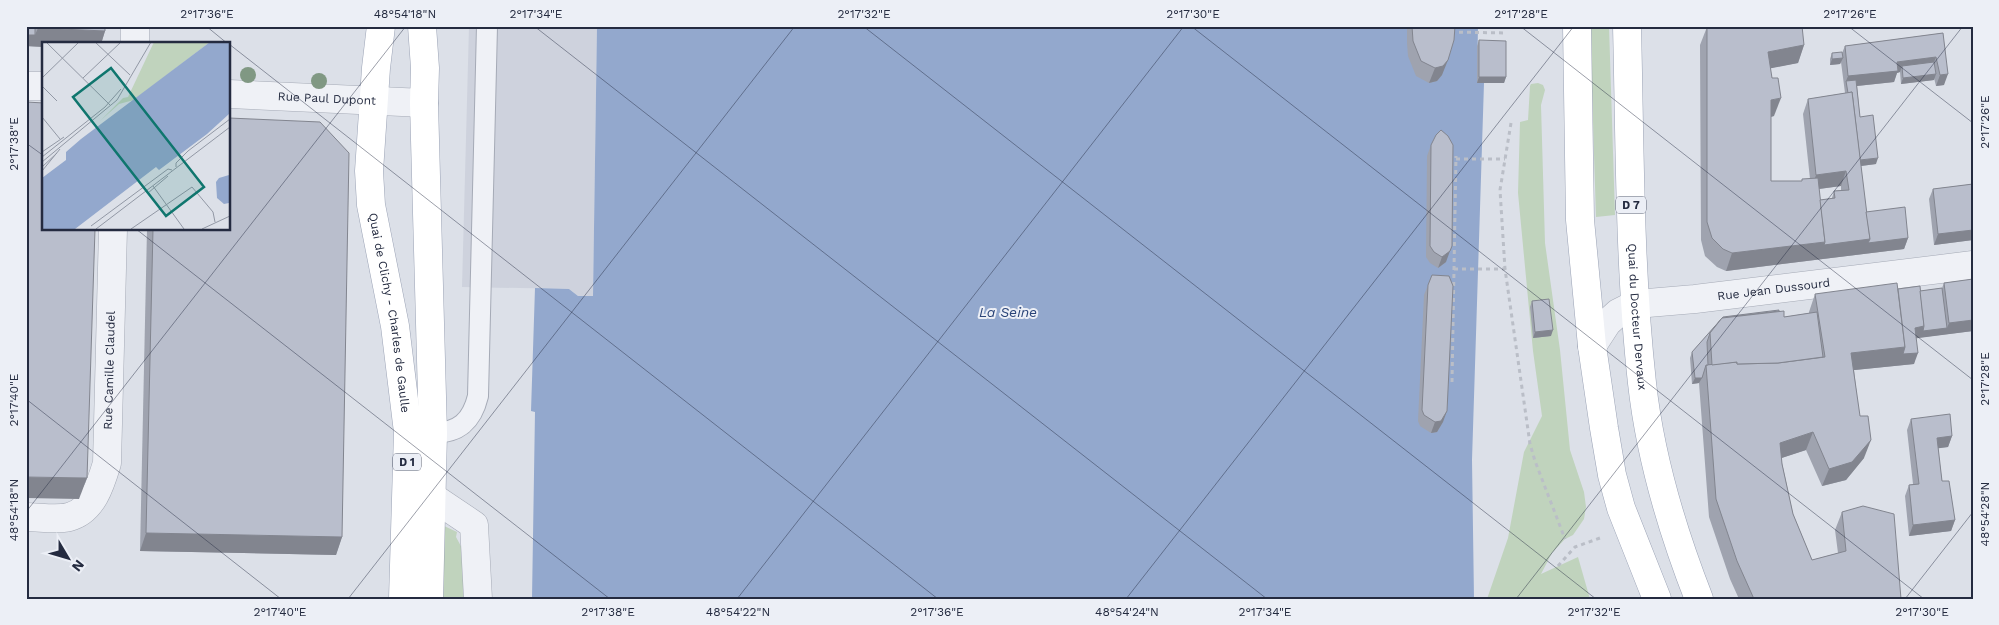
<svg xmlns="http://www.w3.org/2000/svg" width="1999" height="625" font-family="'Work Sans',sans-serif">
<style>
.built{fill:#ced2dd}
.green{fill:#c0d3bd}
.water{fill:#93a8cd}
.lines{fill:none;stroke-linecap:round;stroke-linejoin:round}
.service-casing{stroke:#a5aab6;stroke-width:22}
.minor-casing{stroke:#a5aab6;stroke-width:29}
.primary-casing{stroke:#9aa2b5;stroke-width:29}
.path{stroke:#babec7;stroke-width:3;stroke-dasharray:4 4;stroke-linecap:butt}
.service{stroke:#eff1f6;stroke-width:20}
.minor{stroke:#eff1f6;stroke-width:28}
.primary{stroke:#fff;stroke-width:28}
.tree{fill:#809883}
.wall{fill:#9fa3af;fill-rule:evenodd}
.shaded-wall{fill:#82858f}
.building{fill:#b9becc;stroke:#82858f}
.ticks{fill:none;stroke:#242b40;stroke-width:1;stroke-opacity:0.45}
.labels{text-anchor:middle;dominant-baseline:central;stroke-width:4;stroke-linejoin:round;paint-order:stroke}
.shield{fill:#eceff6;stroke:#606677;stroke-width:1}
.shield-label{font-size:11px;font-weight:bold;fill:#242b40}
.street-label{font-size:12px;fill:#242b40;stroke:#eceff6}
.water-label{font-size:14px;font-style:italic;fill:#2a4478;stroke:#eceff6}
.inset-road{fill:none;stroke:#9298a5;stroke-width:1}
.view{fill:#0f766e;fill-opacity:0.15;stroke:#0f766e;stroke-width:2.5}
.inset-edge{fill:none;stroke:#242b40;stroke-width:2.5}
.neatline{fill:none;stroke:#242b40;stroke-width:2}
.ticks-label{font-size:12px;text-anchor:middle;fill:#242b40}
</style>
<rect width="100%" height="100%" fill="#dce0e8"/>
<polygon class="built" points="469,26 597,26 593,296 578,296 569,289 462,287"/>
<g class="green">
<polygon points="1590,26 1609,26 1615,215 1596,217"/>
<polygon points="1538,83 1543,85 1545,90 1541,105 1545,243 1560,350 1570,450 1584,492 1586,507 1584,519 1573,535 1565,539 1552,553 1541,574 1578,557 1590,599 1487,599 1508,538 1524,452 1542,416 1533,351 1518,193 1520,122 1528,120 1530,86 1531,84"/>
<polygon points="442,525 457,532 456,537 463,550 467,599 439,599"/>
</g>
<polygon class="water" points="597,26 1478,26 1477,82 1484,83 1472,460 1474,599 532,599 535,412 531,411 535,288 569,289 578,296 593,296"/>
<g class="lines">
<g class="service-casing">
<path id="service" d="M433,433C459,433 472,421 478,396L487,26"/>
</g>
<g class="minor-casing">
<g id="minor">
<polyline points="135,44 135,26"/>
<polyline points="26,86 44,86"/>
<path id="s1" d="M229,94L424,103"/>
<path id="s2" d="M1592,346L1607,323L1618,313L1636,304L1695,299L1973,265"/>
<polyline points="431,496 474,525 478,599"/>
<path id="s3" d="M26,517C40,517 56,520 69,517C93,511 101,483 107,463L113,229"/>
</g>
</g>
<g class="primary-casing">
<g id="primary">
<path id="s4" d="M381,26L376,68L369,171L371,205L395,326L408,432L403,599"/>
<polyline points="422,26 425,68 424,103 433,433 429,599"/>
<polyline points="1577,26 1580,220 1592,346 1604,428 1612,475 1621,508 1657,599"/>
<path id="s5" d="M1627,26C1630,145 1629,265 1642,383C1650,456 1672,530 1699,599"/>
</g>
</g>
<g class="path">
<polyline points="1451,32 1506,33"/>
<polyline points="1511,123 1500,190 1505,269 1530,444 1535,461 1565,539"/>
<polyline points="1456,159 1505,159"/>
<polyline points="1454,269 1505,269"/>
<polyline points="1452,382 1456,156"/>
<polyline points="1558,566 1575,547 1600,538"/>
</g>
<use href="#service" class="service"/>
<use href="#minor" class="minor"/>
<use href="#primary" class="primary"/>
</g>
<g class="tree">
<circle cx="248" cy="75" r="8"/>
<circle cx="319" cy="81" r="8"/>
</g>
<g class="wall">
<polygon points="26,26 105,26 105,31 101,44 44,44 44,47 26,46"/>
<polygon points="1407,26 1455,26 1442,75 1437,81 1429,83 1416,76 1408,56 1407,43"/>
<path d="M1707,27L1804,45L1798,63L1770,68L1774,116L1771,117V181H1802V179H1810L1803,114L1808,99L1845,93L1841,62L1840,64L1830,65V59L1832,53H1842L1845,46L1943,33L1944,85L1936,86L1934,78V80L1901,84L1900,72L1897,73L1894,82L1857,86L1860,117L1876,164L1861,166L1866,212L1908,238L1904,249L1726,271L1717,267L1705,256L1701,240L1700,45ZM1841,186V190L1834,191L1832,198L1820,200L1819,189Z"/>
<polygon points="1479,40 1506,77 1504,83 1477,83 1477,46"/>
<polygon points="1431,145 1446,262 1438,268 1430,263 1426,257 1427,156"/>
<polygon points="1973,184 1973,240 1934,245 1929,199 1933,189"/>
<polygon points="147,229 229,229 342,537 336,555 140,551"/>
<polygon points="1432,275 1443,422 1437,432 1431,433 1420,426 1418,421 1424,295"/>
<polygon points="1944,283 1973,331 1916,338 1914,364 1854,370 1864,458 1846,480 1822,486 1806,450 1781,458 1793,514 1812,560 1838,553 1835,530 1842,512 1901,599 1739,599 1730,579 1709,517 1699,383 1692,384 1690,358 1692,352 1723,317 1784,317 1809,313 1809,312 1815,294 1898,289 1920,291 1942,288"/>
<polygon points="1532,301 1551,336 1533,338 1530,307"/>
<polygon points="1911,419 1952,436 1948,447 1938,448 1942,481 1955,520 1951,531 1909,536 1905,496 1909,485 1913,484 1907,430"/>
</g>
<g class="shaded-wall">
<polygon points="38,28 105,31 101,44 44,44 44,47 26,46 26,35 35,35"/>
<polygon points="1804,45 1798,63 1762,70 1768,52"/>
<polygon points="1936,57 1932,68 1902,66 1900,72 1897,73 1894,82 1847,87 1846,81 1848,76 1897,62"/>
<polygon points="1843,58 1840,64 1830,65 1832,59"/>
<polygon points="1448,60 1442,75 1437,81 1429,83 1435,68"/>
<polygon points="1936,74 1934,80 1901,84 1903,78"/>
<polygon points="1948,74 1944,85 1936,86 1940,75"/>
<polygon points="1479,77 1506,77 1504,83 1477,83"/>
<polygon points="1781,98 1774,116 1765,118 1771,100"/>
<polygon points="1878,158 1876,164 1853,167 1855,161"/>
<polygon points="1846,171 1841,186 1811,190 1816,175"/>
<polygon points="1973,230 1973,240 1934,245 1938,234"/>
<polygon points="1908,238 1904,249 1726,271 1732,253 1825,242 1870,239"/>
<polygon points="1450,251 1446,262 1438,268 1442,257"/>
<polygon points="1973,320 1973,331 1911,339 1915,328 1924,326 1947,328 1949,323"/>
<polygon points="1553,330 1551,336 1533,338 1535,332"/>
<polygon points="1905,347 1918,353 1914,364 1845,371 1851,353"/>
<polygon points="1695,378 1702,378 1699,383 1692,384"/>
<polygon points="1447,411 1443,422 1437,432 1431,433 1435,422"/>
<polygon points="1813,432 1806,450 1773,461 1780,443"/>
<polygon points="1952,436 1948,447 1933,449 1937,438"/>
<polygon points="1871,440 1864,458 1846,480 1822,486 1829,469"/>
<polygon points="26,477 87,478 79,499 26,498"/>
<polygon points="1955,520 1951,531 1909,536 1913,525"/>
<polygon points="146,533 342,537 336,555 140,551"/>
</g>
<g class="building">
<rect x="26" y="26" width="9" height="9"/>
<polygon points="38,26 105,26 105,31 38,28"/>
<polygon points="1412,26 1455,26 1454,40 1448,60 1443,66 1435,68 1421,61 1413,41"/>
<polygon points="1712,26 1802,26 1804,45 1768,52 1772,78 1778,78 1781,98 1771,100 1771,181 1802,181 1802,179 1818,178 1825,242 1732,253 1723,249 1712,238 1707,222 1707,27"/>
<polygon points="1943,33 1948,74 1940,75 1936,57 1897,62 1898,71 1848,76 1845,46"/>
<polygon points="1479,40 1506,41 1506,77 1479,77"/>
<polygon points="1842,52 1843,58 1832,59 1832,53"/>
<polygon points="1934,62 1936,74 1903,78 1902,66"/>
<polygon points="1856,80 1860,117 1873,115 1878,158 1860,160 1852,92 1848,93 1846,81"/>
<polygon points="1852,92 1870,239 1824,245 1825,242 1820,200 1835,198 1834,191 1849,190 1846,171 1816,175 1808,99"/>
<polygon points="26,102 44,103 44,229 95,229 87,478 26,477"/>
<polygon points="229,118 320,122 349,153 342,537 146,533 153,229 229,229"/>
<polygon points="1441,130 1448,136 1453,145 1452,246 1450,251 1442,257 1434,252 1430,246 1431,145 1436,135"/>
<polygon points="1973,184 1973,230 1938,234 1933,189"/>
<polygon points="1905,207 1908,238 1868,243 1870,239 1866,212"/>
<polygon points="1432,275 1449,276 1453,286 1447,411 1441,421 1435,422 1424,415 1422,410 1428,285"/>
<polygon points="1973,279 1973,320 1949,323 1944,283"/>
<polygon points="1897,283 1905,347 1851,353 1860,416 1868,416 1871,440 1852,462 1829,469 1813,432 1780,443 1782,464 1793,514 1812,560 1846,551 1842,512 1863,506 1894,514 1901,599 1754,599 1737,561 1716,499 1706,365 1737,362 1737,364 1778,363 1825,357 1815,294"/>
<polygon points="1920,286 1924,326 1915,328 1918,353 1903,354 1905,347 1898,289"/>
<polygon points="1942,288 1947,328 1923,331 1924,326 1920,291"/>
<polygon points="1549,299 1553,330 1535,332 1532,301"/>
<polygon points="1779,310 1779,311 1722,318 1710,333 1707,342 1708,365 1706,365 1702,378 1695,378 1692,352 1723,317"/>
<polygon points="1784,311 1784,317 1817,312 1823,357 1778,363 1737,364 1737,362 1712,365 1710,333 1722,318"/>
<polygon points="1950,414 1952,436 1937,438 1942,481 1949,481 1955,520 1913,525 1909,485 1919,484 1911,419"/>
</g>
<path class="ticks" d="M206,26L228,44M534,26L1267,599M863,26L1596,599M1191,26L1924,599M1520,26L1973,380M1848,26L1973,123M229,44L938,599M26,143L44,156M136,229L610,599M26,399L281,599M26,512L406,26M348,599L795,26M737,599L1184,26M1126,599L1574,26M1516,599L1963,26M1905,599L1973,512"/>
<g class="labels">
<g class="shield">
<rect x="1616" y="196.5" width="30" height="17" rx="4"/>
<rect x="393" y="453.5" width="28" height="17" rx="4"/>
</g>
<g class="shield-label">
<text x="1631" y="205">D 7</text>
<text x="407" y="462">D 1</text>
</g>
<g class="street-label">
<text stroke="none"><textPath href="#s1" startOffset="98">Rue Paul Dupont</textPath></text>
<text stroke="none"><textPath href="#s2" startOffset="201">Rue Jean Dussourd</textPath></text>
<text stroke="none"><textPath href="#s4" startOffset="289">Quai de Clichy - Charles de Gaulle</textPath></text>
<text stroke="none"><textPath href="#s5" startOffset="291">Quai du Docteur Dervaux</textPath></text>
<text stroke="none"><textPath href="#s3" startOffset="205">Rue Camille Claudel</textPath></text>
</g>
<g class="water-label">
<text x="1008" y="312">La Seine</text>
</g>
</g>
<g transform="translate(42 42)">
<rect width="188" height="188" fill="#dce0e8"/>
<path d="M112,0H168L92,58L77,62L58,79L81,56L86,55Z" fill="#c0d3bd"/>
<path d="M168,0H187V72L165,92L117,128L114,125L33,187H0V136L24,118V110L39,97ZM187,133V161L182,162L175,156L174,140L177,136Z" fill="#93a8cd"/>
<path class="inset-road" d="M4,0L68,63M53,0L88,33M0,36L37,0M41,36L79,0M0,44L15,59M0,75L18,97M0,110L22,95M0,115L63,65L79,47M0,120L75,58L109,0M0,125L15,111M134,125V121L146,109L188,77M0,129L18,107M111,144L142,187M106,151L126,134M49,184L126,127L130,128M54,187L188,85M89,187L150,145L171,170L173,180M160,187L188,174"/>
<path class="view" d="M69,26L162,145L124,174L31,55Z"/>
<rect width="188" height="188" class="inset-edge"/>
</g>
<rect width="1999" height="625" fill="none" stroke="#eceff6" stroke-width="55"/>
<g transform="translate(68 558) rotate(128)" stroke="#eceff6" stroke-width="4" paint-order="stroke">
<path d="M0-4L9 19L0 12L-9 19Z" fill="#242b40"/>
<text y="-8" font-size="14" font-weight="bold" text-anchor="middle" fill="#242b40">N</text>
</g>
<rect x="28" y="28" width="1944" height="570" class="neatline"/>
<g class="ticks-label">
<text x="207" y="18">2°17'36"E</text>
<text x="405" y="18">48°54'18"N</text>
<text x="536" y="18">2°17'34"E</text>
<text x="864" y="18">2°17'32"E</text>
<text x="1193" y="18">2°17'30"E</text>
<text x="1521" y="18">2°17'28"E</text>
<text x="1850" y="18">2°17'26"E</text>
<text transform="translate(1985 122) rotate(-90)" y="4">2°17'26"E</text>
<text transform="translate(14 144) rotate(-90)" y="4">2°17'38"E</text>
<text transform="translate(1985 379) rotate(-90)" y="4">2°17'28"E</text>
<text transform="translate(14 400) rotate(-90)" y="4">2°17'40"E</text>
<text transform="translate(14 510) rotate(-90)" y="4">48°54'18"N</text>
<text transform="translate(1985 514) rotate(-90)" y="4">48°54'28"N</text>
<text x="280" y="616">2°17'40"E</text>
<text x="608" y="616">2°17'38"E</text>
<text x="738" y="616">48°54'22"N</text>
<text x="937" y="616">2°17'36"E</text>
<text x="1127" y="616">48°54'24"N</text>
<text x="1265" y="616">2°17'34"E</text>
<text x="1594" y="616">2°17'32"E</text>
<text x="1922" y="616">2°17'30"E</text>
</g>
</svg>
